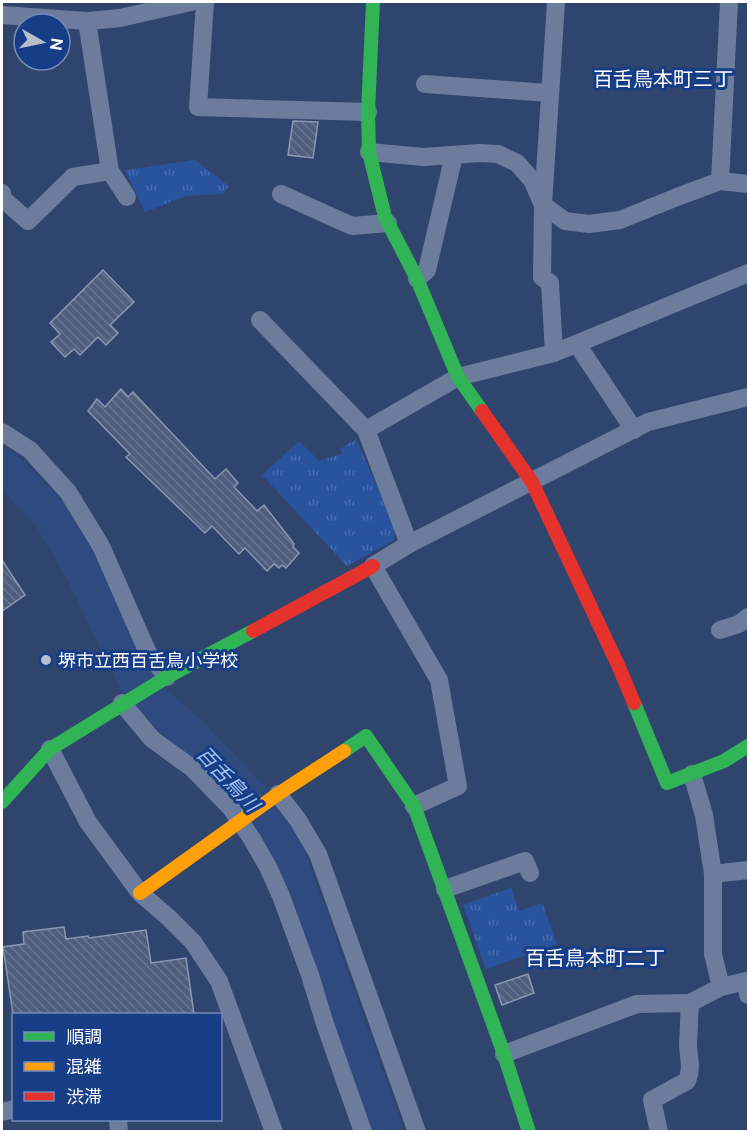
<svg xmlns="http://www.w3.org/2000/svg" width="750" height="1133" font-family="'Public Sans','Noto Sans JP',sans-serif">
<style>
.park{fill:url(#park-tufts)}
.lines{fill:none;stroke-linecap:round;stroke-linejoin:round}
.river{stroke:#2e4a7f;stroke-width:36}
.building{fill:url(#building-back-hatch);stroke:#8b98b1;stroke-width:1.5}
.street{stroke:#6c7c9c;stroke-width:18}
.fast{stroke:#30b455;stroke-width:14}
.slow{stroke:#ff9f0a;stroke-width:14}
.jam{stroke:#e5322d;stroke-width:14}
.poi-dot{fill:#b7becc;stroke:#173d87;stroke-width:2}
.labels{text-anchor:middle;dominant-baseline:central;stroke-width:6;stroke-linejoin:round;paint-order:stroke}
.poi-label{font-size:18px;fill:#fff;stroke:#173d87;text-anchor:start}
.neighbourhood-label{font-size:20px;fill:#fff;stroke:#173d87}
.water-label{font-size:20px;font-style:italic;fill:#a9c4f5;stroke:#173d87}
</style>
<defs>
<pattern id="park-tufts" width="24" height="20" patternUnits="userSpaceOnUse" patternTransform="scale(1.5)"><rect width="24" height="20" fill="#2a539e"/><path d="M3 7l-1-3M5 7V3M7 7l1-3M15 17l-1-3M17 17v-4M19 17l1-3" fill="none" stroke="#4a6dad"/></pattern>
<pattern id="building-back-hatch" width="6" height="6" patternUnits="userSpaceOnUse" patternTransform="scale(1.5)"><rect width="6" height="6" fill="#4d5e7e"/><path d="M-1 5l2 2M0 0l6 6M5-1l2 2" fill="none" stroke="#687691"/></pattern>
</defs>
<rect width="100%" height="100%" fill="#30456e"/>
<g class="park">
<polygon points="195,160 229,186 223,194 186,196 145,212 125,170"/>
<polygon points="356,439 396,530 393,541 347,566 262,475 299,441 319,461 342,454 340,449"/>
<polygon points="511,888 519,911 542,903 557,944 486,969 463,905"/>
</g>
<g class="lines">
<polyline class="river" points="2,466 6,469 50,514 83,571 134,676 153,702 190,734 251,798 264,815 287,854 385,1132"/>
</g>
<g class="building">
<polygon points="293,121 318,122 313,158 288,155"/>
<polygon points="103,270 134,302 110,325 118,333 106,345 98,337 80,355 74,349 65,357 51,342 60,334 50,323"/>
<polygon points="121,389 128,397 133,392 215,479 226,469 238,483 234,487 257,511 264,505 294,544 293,547 299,553 286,568 282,565 279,568 274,564 267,571 245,548 239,554 212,526 205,533 126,457 130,454 88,411 97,399 105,407"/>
<polygon points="2,560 25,595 2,611"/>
<polygon points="64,927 66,939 88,936 89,938 146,930 151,963 186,958 194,1014 13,1014 3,947 24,944 23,932"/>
<polygon points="528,974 534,993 502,1005 495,985"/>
</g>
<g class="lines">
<g class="street">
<polyline points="205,2 198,107 368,112"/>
<polyline points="2,15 87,21 120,18 191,2"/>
<polyline points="425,84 549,93"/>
<polyline points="369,152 424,157 479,153 498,154 517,163 532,180 543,205 565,221 589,224 620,220 677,197 720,181 748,184"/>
<polyline points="110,171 127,197"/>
<polyline points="720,181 729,2"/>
<polyline points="2,193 2,198 28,221 73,177 110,171 87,21"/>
<polyline points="281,194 352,226 388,223"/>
<polyline points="417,279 427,270 454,155"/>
<polyline points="260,320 366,430 409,544"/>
<polyline points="577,344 634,430"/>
<polyline points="554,353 550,283 542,277 543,205 556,2"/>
<polyline points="366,430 458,377 554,353 748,273"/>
<polyline points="2,432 30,450 68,492 101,546 148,653 167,677"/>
<polyline points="720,630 739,624 748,617"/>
<polyline points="122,703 152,739 192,768 231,808 252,839 268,867 281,896 310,975 325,1024 363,1132"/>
<polyline points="50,749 88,822 140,893 168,917 193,942 219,981 274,1132"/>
<polyline points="278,794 298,820 318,854 417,1132"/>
<polyline points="414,806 458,786 439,680 373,566 409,544 648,422 748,397"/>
<polyline points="713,874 748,870"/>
<polyline points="445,889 525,861 530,873"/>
<polyline points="721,987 746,981 748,995"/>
<polyline points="504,1054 637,1004 690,1003"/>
<polyline points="2,1112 14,1109"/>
<polyline points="118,1120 119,1132"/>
<path d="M659,1132L652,1100L687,1081C693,1066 688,1058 688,1043C689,1029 689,1016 690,1003L721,987L713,954V874L704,815L692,774"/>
</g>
<g class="fast">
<polyline points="373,2 368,112 369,152 385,217 417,279 458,377 482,411"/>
<polyline points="634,703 667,783 724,761 748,746"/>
<polyline points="344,751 366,736 414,806 504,1054 529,1132"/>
<polyline points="2,802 50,749 167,677 253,631"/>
</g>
<polyline class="slow" points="140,893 278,794 344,751"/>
<g class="jam">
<polyline points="482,411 532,482 618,665 634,703"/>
<polyline points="253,631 373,566"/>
</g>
</g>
<circle class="poi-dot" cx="46" cy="660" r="6"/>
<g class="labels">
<g class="poi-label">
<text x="58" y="660">堺市立西百舌鳥小学校</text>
</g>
<g class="neighbourhood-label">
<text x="663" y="79">百舌鳥本町三丁</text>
<text x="595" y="958">百舌鳥本町二丁</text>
</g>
<g class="water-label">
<text transform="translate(228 779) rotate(47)">百舌鳥川</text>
</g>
</g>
<rect width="750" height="1133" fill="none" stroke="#ffffff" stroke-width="6"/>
<rect x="12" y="1013" width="210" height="108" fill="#173d87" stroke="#748bb7" stroke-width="1.5"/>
<rect x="24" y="1032" width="30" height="9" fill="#30b455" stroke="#748bb7" stroke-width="1.5"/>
<text x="66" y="1043" font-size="18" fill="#ffffff">順調</text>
<rect x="24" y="1062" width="30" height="9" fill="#ff9f0a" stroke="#748bb7" stroke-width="1.5"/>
<text x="66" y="1073" font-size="18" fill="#ffffff">混雑</text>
<rect x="24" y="1092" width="30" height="9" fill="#e5322d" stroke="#748bb7" stroke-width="1.5"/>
<text x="66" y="1103" font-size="18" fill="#ffffff">渋滞</text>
<g transform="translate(42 42) rotate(99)"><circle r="28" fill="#173d87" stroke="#748bb7" stroke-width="1.5"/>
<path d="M0-4.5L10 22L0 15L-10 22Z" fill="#b7becc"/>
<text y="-9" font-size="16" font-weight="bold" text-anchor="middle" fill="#ffffff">N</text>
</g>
</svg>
